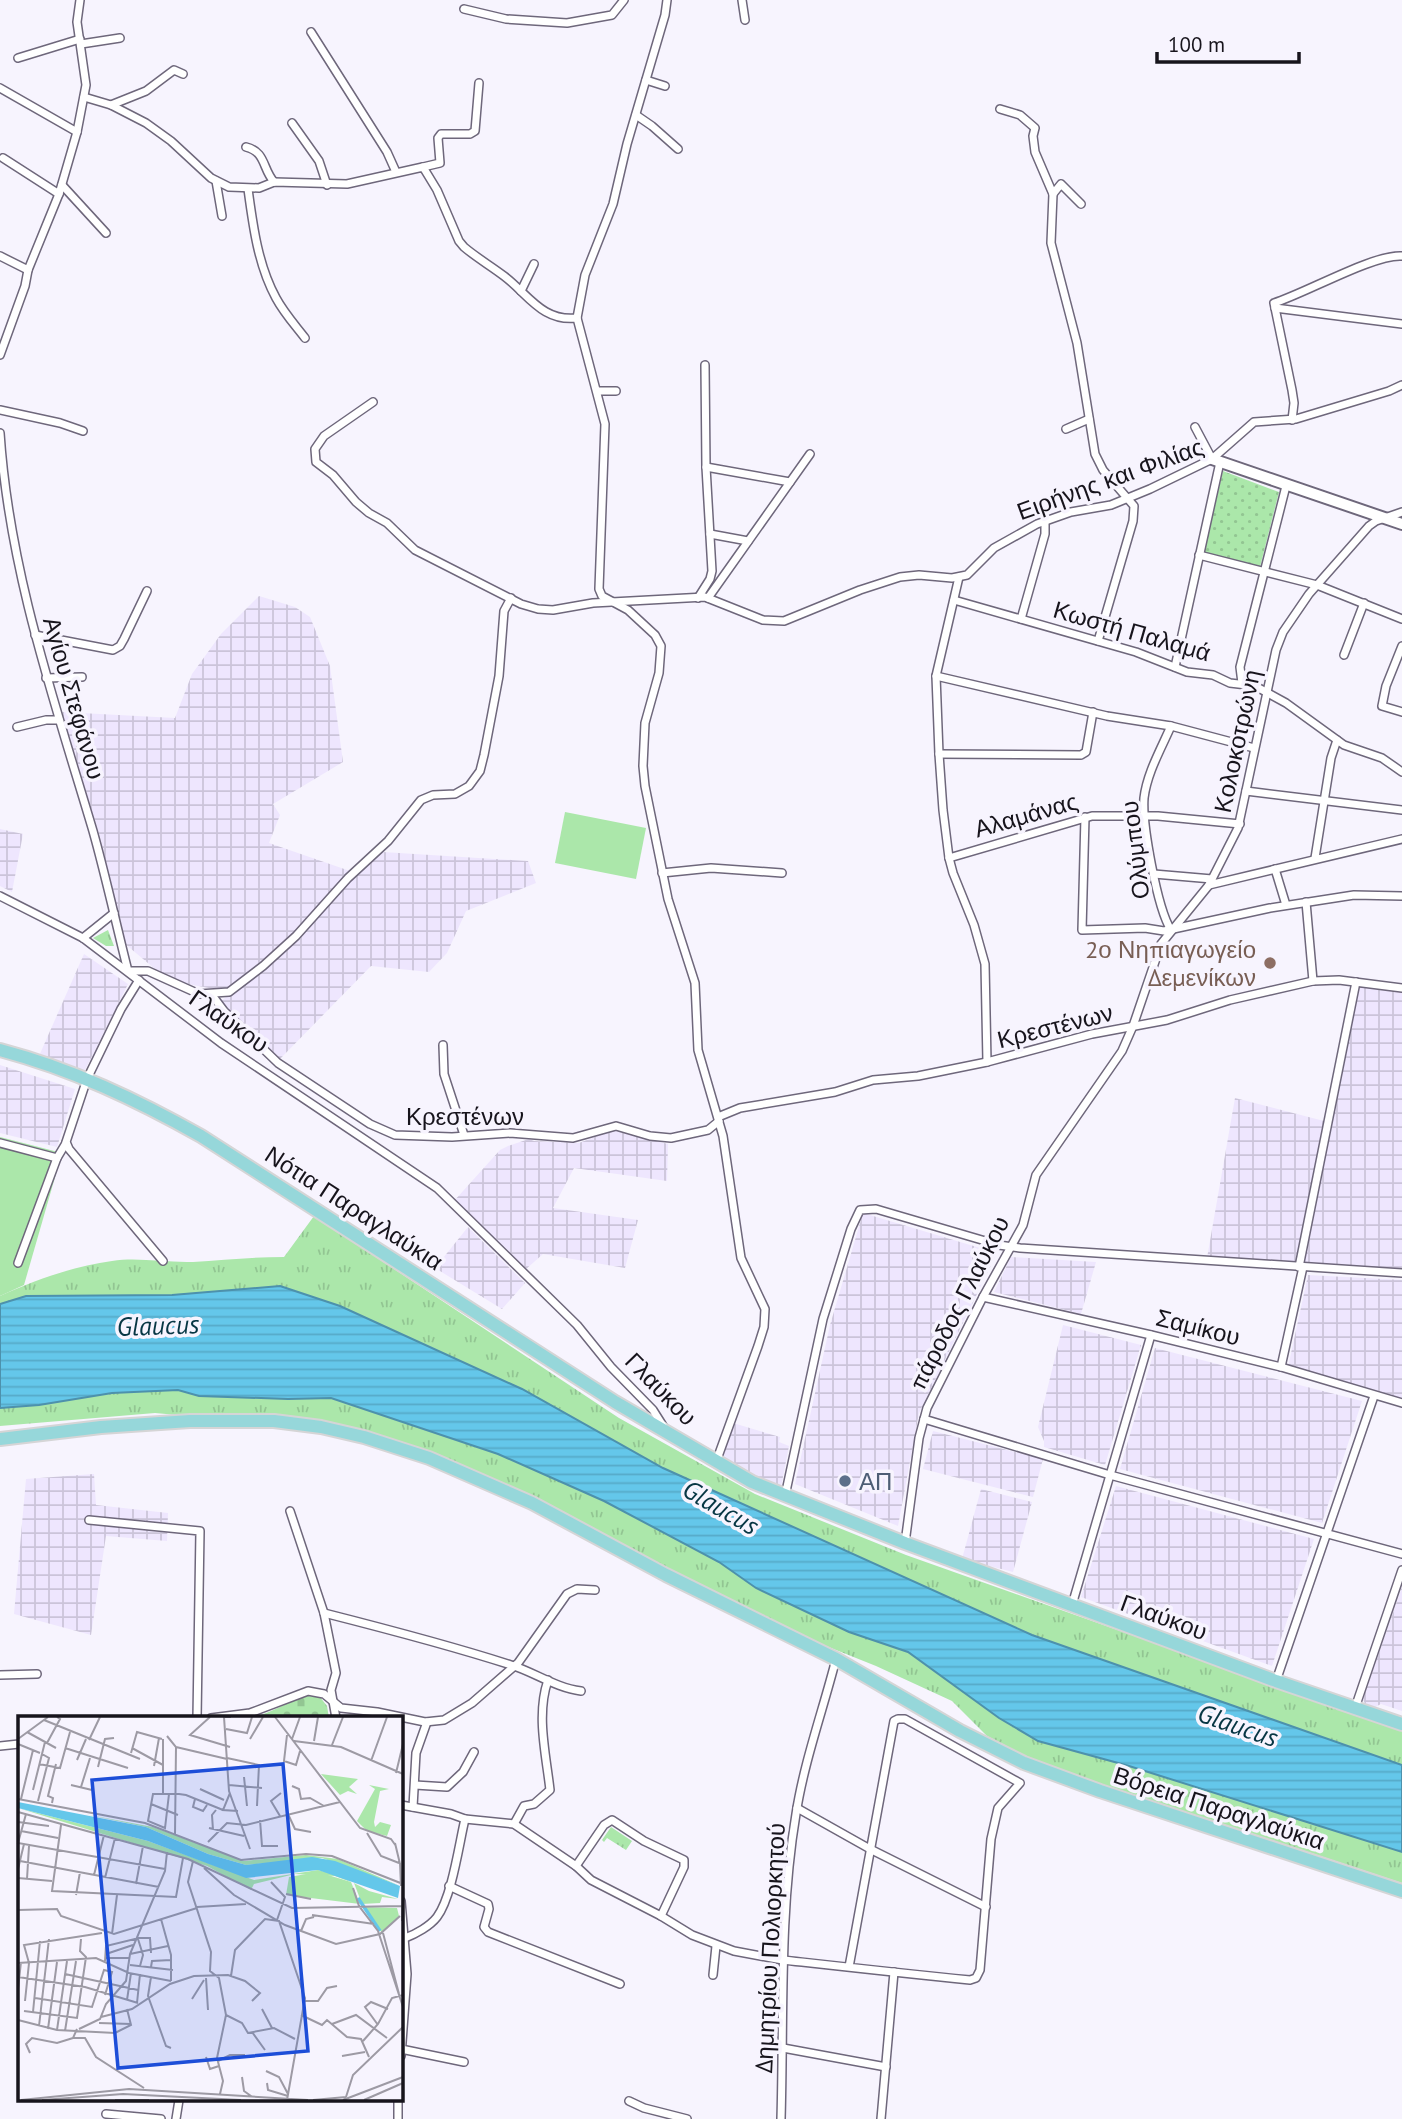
<svg xmlns="http://www.w3.org/2000/svg" width="1402" height="2119" font-family="'PT Sans',sans-serif">
<style>
.industrial{fill:url(#industrial-grid)}
.grass{fill:url(#grass-tufts)}
.cemetery{fill:url(#cemetery-stones)}
.park{fill:url(#park-dots)}
.garden{fill:#abe7aa}
.water{fill:url(#water-rules);stroke:#4d91ac;stroke-width:2}
.lines{fill:none;stroke-linecap:round;stroke-linejoin:round}
.street-casing{stroke:#6e677b;stroke-width:10}
.secondary-casing{stroke:#6e677b;stroke-width:14}
.primary-casing{stroke:#d5d5d6;stroke-width:16}
.street{stroke:#fff;stroke-width:7}
.secondary{stroke:#fff;stroke-width:10}
.primary{stroke:#96d7da;stroke-width:12}
.education-dot{fill:#8d6e63;stroke:#f7f4fe;stroke-width:2.5}
.service-dot{fill:#5c6f8a;stroke:#f7f4fe;stroke-width:2.5}
.labels{text-anchor:middle;dominant-baseline:central;stroke-width:7;stroke-linejoin:round;paint-order:stroke}
.street-label{font-size:24px;fill:#17141c;stroke:#f7f4fe}
.education-label{font-size:24px;fill:#785e54;stroke:#f7f4fe;text-anchor:end}
.service-label{font-size:24px;fill:#4e5e75;stroke:#f7f4fe;text-anchor:start}
.water-label{font-size:26px;font-style:italic;fill:#073644;stroke:#f7f4fe}
.inset-river{fill:none;stroke:#64c7ea;stroke-width:3.5}
.inset-road{fill:none;stroke:#9d9aa4;stroke-width:2}
.view{fill:#1d4ed8;fill-opacity:0.15;stroke:#1d4ed8;stroke-width:3.5}
.inset-edge{fill:none;stroke:#17141c;stroke-width:3.5}
</style>
<defs>
<pattern id="industrial-grid" width="8" height="8" patternUnits="userSpaceOnUse" patternTransform="scale(1.75)"><rect width="8" height="8" fill="#eee6fe"/><path d="M0 4h8M4 0v8" fill="none" stroke="#cbc4d9"/></pattern>
<pattern id="grass-tufts" width="24" height="20" patternUnits="userSpaceOnUse" patternTransform="scale(1.75)"><rect width="24" height="20" fill="#abe7aa"/><path d="M3 7l-1-3M5 7V3M7 7l1-3M15 17l-1-3M17 17v-4M19 17l1-3" fill="none" stroke="#92c592"/></pattern>
<pattern id="cemetery-stones" width="16" height="16" patternUnits="userSpaceOnUse" patternTransform="scale(1.75)"><rect width="16" height="16" fill="#abe7aa"/><path d="M2 7V4a2 2 0 0 1 4 0v3zM10 15v-3a2 2 0 0 1 4 0v3z" fill="#92c592"/></pattern>
<pattern id="park-dots" width="8" height="8" patternUnits="userSpaceOnUse" patternTransform="scale(1.75)"><rect width="8" height="8" fill="#abe7aa"/><path d="M2 2h.1M6 6h.1" fill="none" stroke="#92c592" stroke-width="1.8" stroke-linecap="round"/></pattern>
<pattern id="water-rules" width="6" height="5" patternUnits="userSpaceOnUse" patternTransform="scale(1.75)"><rect width="6" height="5" fill="#64c7ea"/><path d="M0 2.5h6" fill="none" stroke="#56aac8"/></pattern>
</defs>
<rect width="100%" height="100%" fill="#f7f4fe"/>
<g class="industrial">
<polygon points="259,596 295,607 310,617 330,666 343,762 273,804 280,815 269,843 350,871 294,935 260,965 225,991 177,982 161,974 124,943 101,840 62,712 175,718 192,674 221,634"/>
<polygon points="0,829 23,834 12,892 0,886"/>
<polygon points="383,852 528,861 536,883 466,911 447,953 429,972 371,966 279,1060 243,1027 221,1001 300,939 347,884"/>
<polygon points="84,954 128,984 84,1072 39,1056"/>
<polygon points="1359,984 1402,990 1402,1269 1301,1265"/>
<polygon points="0,1065 75,1089 57,1147 0,1133"/>
<polygon points="1235,1098 1324,1121 1296,1264 1207,1258"/>
<polygon points="613,1130 668,1144 667,1181 574,1168 553,1208 638,1220 625,1268 543,1254 525,1270 508,1254 508,1250 454,1201 500,1150 508,1146 529,1139 534,1141 579,1143"/>
<polygon points="863,1213 997,1253 919,1413 898,1526 795,1484 830,1325"/>
<polygon points="468,1227 525,1283 502,1309 435,1268"/>
<polygon points="1011,1257 1096,1262 1081,1314 994,1292"/>
<polygon points="1308,1275 1402,1280 1402,1398 1288,1367"/>
<polygon points="1063,1325 1141,1345 1105,1465 1044,1447 1044,1441 1038,1427"/>
<polygon points="1155,1348 1362,1401 1322,1523 1120,1469"/>
<polygon points="733,1423 780,1437 779,1442 789,1446 780,1492 719,1464"/>
<polygon points="933,1431 1043,1459 1033,1497 923,1469"/>
<polygon points="94,1474 96,1505 168,1513 167,1541 106,1536 91,1635 14,1614 26,1479"/>
<polygon points="1116,1486 1314,1539 1272,1666 1081,1597"/>
<polygon points="981,1489 1032,1502 1013,1572 962,1559"/>
<polygon points="1402,1587 1402,1711 1381,1704 1375,1707 1365,1704 1363,1699"/>
</g>
<g class="grass">
<polygon points="108,930 114,946 106,946 93,938"/>
<path d="M314,1216L619,1418L755,1494L906,1555L1402,1731V1765L1032,1635L663,1468L522,1389L340,1306L280,1286L172,1295L26,1296L0,1304V1296C35,1280 74,1266 112,1261C139,1257 166,1263 193,1262C223,1260 253,1257 284,1257Z"/>
<polygon points="178,1390 199,1396 288,1399 331,1398 498,1454 604,1501 719,1562 756,1588 849,1632 908,1652 999,1718 1038,1741 1129,1766 1402,1852 1402,1883 1041,1764 987,1736 952,1701 876,1666 801,1636 672,1571 557,1509 342,1430 155,1413 0,1426 0,1408 39,1405 112,1393"/>
<polygon points="611,1827 632,1841 626,1850 607,1838 604,1842 602,1840"/>
</g>
<path class="cemetery" d="M307,1696L320,1697L327,1706L329,1718H251C271,1713 287,1702 307,1696Z"/>
<polygon class="park" points="1223,471 1279,492 1260,567 1204,552"/>
<g class="garden">
<polygon points="565,812 646,828 636,879 555,863"/>
<polygon points="0,1137 62,1153 24,1285 0,1296"/>
</g>
<polygon class="water" points="280,1286 340,1306 522,1389 663,1468 1032,1635 1402,1765 1402,1852 1129,1766 1038,1741 999,1718 908,1652 849,1632 756,1588 719,1562 604,1501 498,1454 331,1398 288,1399 199,1396 178,1390 112,1393 39,1405 0,1408 0,1304 26,1296 172,1295"/>
<g class="lines">
<g class="street-casing">
<g id="street">
<polyline points="742,0 745,20"/>
<polyline points="464,9 506,19 567,23 612,15 624,0"/>
<polyline points="311,32 387,152 396,172"/>
<polyline points="81,44 120,38"/>
<polyline points="18,58 80,39"/>
<polyline points="646,80 665,86"/>
<polyline points="0,88 77,132"/>
<path d="M84,97L111,105L146,123L171,141L211,178L229,187L259,188L274,182L347,184L423,167L437,190L459,241L464,247C477,258 491,266 504,276C528,294 542,322 577,318L605,424L599,589L602,596L628,610L655,635L661,646L659,673L645,723L643,766L645,786L668,899L695,983L698,1050L723,1136L741,1258L765,1309L764,1327L758,1346L716,1462"/>
<polyline points="111,105 146,91 174,70 183,74"/>
<polyline points="1000,109 1020,115 1035,128 1033,136 1035,152 1053,194 1051,243 1077,343 1095,454 1103,470 1134,506 1133,521 1098,641"/>
<polyline points="636,115 652,126 678,149"/>
<polyline points="292,123 319,161 327,185"/>
<path d="M246,147C266,152 262,168 274,182"/>
<polyline points="3,158 59,194"/>
<polyline points="423,167 440,163 438,138 441,134 470,134 475,131 479,83"/>
<polyline points="216,181 222,216"/>
<polyline points="62,185 106,233"/>
<path d="M248,189C253,226 258,265 276,298C284,313 295,325 305,338"/>
<polyline points="1053,194 1061,184 1081,204"/>
<polyline points="0,256 28,270"/>
<polyline points="521,291 534,264"/>
<polyline points="1275,308 1402,324"/>
<polyline points="577,318 585,275 613,204 627,144 665,15 667,0"/>
<polyline points="0,355 25,286 28,270 59,194 77,132 86,85 77,22 80,0"/>
<polyline points="598,391 616,391"/>
<polyline points="373,402 324,436 315,449 316,462 333,475 356,502 369,513 387,523 415,550 521,604 538,609 553,610 593,603 705,597 763,620 784,621 860,590 900,577 919,575 952,578 967,575 994,548 1037,524 1071,512 1111,505 1150,489 1212,459 1254,422 1296,419 1389,391 1402,385"/>
<polyline points="0,410 60,423 83,431"/>
<path d="M1292,420L1294,403L1292,390L1274,303C1306,293 1374,254 1402,256"/>
<polyline points="1195,427 1212,459"/>
<polyline points="1066,429 1089,419"/>
<path d="M0,433C9,570 54,700 93,831C106,877 116,924 128,971H148L199,994L229,992L263,966L296,936L348,878L388,841L421,800L433,795L455,794L469,786L480,771L484,755L499,676L504,611L511,598"/>
<polyline points="706,467 790,482"/>
<polyline points="710,534 748,541"/>
<polyline points="1199,555 1317,585 1402,619"/>
<polyline points="959,577 936,676 939,754 943,810 949,858 953,873 974,925 985,964 987,1062"/>
<polyline points="698,598 710,579 712,571 706,467 705,365"/>
<polyline points="708,598 810,454"/>
<polyline points="954,600 1136,652 1187,672 1213,675 1230,683 1255,686 1286,703 1344,745 1382,758 1402,772"/>
<polyline points="1021,619 1045,534 1045,521"/>
<polyline points="35,635 113,650 120,646 124,639 147,591"/>
<polyline points="1402,646 1386,686 1382,706 1402,712"/>
<polyline points="1344,655 1364,603"/>
<polyline points="1175,667 1220,462"/>
<polyline points="936,676 1107,716 1171,726 1254,748"/>
<polyline points="46,678 82,677"/>
<polyline points="1242,683 1240,667 1286,486"/>
<polyline points="17,727 46,720 59,720"/>
<polyline points="939,754 1081,755 1086,752 1093,712"/>
<polyline points="1246,791 1402,810"/>
<polyline points="1085,817 1082,930 1145,928 1164,931 1270,908 1354,895 1402,896"/>
<polyline points="949,858 1092,816 1158,816 1240,824"/>
<polyline points="1315,858 1331,758 1337,740"/>
<polyline points="1275,869 1286,905"/>
<polyline points="662,873 711,868 782,873"/>
<polyline points="1154,874 1212,879"/>
<polyline points="1209,885 1402,839"/>
<polyline points="0,896 83,938 221,1043 437,1188 577,1325 611,1367 653,1410 665,1429"/>
<polyline points="1306,902 1313,981"/>
<path d="M1171,930C1157,908 1142,823 1144,798C1147,773 1161,749 1171,726"/>
<polyline points="83,938 114,913"/>
<polyline points="139,980 121,1009 87,1079 66,1142 69,1149 163,1261"/>
<polyline points="212,995 224,1011 278,1063 370,1124 395,1135 452,1137 510,1133 573,1138 616,1126 650,1136 671,1138 708,1130 719,1121"/>
<polyline points="443,1045 444,1074 464,1135"/>
<polyline points="718,1117 740,1108 835,1092 873,1080 918,1076 987,1062 1092,1034 1167,1020 1230,1000 1313,981 1339,980 1402,988"/>
<polyline points="0,1143 57,1158"/>
<polyline points="18,1263 57,1158 66,1143"/>
<polyline points="1299,1267 1356,982"/>
<polyline points="983,1297 1151,1335 1281,1367 1402,1403"/>
<polyline points="1281,1367 1303,1267"/>
<polyline points="924,1419 1110,1475 1402,1554"/>
<polyline points="785,1496 823,1319 851,1229 860,1210 876,1209 999,1245 1020,1248 1402,1273"/>
<polyline points="290,1511 324,1613 336,1673 331,1690 336,1718"/>
<polyline points="89,1520 200,1531 197,1718"/>
<polyline points="905,1543 919,1438 927,1408 983,1297 1023,1225 1036,1175 1122,1051 1133,1026 1161,944 1209,885 1238,828 1276,650 1283,632 1309,594 1369,526 1376,521 1402,512"/>
<polyline points="1072,1605 1151,1335"/>
<path d="M324,1613C387,1629 449,1645 511,1665C534,1672 556,1688 581,1691"/>
<polyline points="0,1675 37,1674"/>
<polyline points="1276,1681 1374,1396"/>
<polyline points="1355,1708 1402,1570"/>
<polyline points="211,1718 250,1713 308,1691 324,1694 341,1708 377,1712 425,1722 444,1720 472,1703 518,1663 567,1594 577,1589 595,1590"/>
<polyline points="0,1746 19,1744"/>
<polyline points="415,1785 447,1787 463,1772 474,1752"/>
<path d="M401,1805L451,1814L465,1819C459,1844 452,1897 437,1917C430,1926 416,1934 405,1938"/>
<polyline points="413,1807 416,1753 427,1722"/>
<polyline points="797,1808 870,1849 986,1907"/>
<path d="M465,1819L514,1824L576,1866L591,1880L661,1916L692,1935L734,1951L777,1959L783,1960C846,1967 908,1974 970,1980L976,1978L980,1970L991,1839L998,1808L1020,1783L905,1719H898L894,1721L849,1967"/>
<path d="M514,1824L524,1806L534,1804L550,1790C546,1754 536,1715 548,1680"/>
<polyline points="576,1866 604,1825 612,1820 644,1841 684,1860 684,1867 661,1916"/>
<polyline points="449,1886 488,1904 489,1909 484,1927 488,1932 620,1984"/>
<polyline points="401,1901 407,1974 401,2056"/>
<polyline points="713,1975 716,1946"/>
<polyline points="783,2048 886,2067"/>
<polyline points="401,2049 464,2062"/>
<polyline points="398,2100 398,2119"/>
<polyline points="629,2101 644,2108 687,2119"/>
<polyline points="106,2114 161,2119"/>
<polyline points="176,2119 179,2100"/>
<path d="M781,2119C784,2018 779,1915 796,1814C804,1762 823,1710 836,1659"/>
<polyline points="881,2119 894,1972"/>
</g>
</g>
<g class="secondary-casing">
<polyline id="secondary" points="1212,459 1402,524"/>
</g>
<g class="primary-casing">
<g id="primary">
<path d="M0,1050C72,1069 137,1100 201,1136L615,1402L752,1482L905,1543L1276,1681L1402,1724"/>
<polyline points="0,1439 101,1427 190,1421 274,1421 321,1427 364,1437 429,1458 532,1503 666,1575 836,1659 960,1731 1024,1763 1100,1791 1402,1891"/>
</g>
</g>
<use href="#street" class="street"/>
<use href="#secondary" class="secondary"/>
<use href="#primary" class="primary"/>
</g>
<circle class="education-dot" cx="1270" cy="963" r="7"/>
<circle class="service-dot" cx="845" cy="1481" r="7"/>
<g class="labels">
<g class="street-label">
<text transform="translate(1110 479) rotate(-20)">Ειρήνης και Φιλίας</text>
<text transform="translate(1132 631) rotate(16)">Κωστή Παλαμά</text>
<text transform="translate(74 698) rotate(74)">Αγίου Στεφάνου</text>
<text transform="translate(1237 741) rotate(-78)">Κολοκοτρώνη</text>
<text transform="translate(1026 815) rotate(-16)">Αλαμάνας</text>
<text transform="translate(1135 850) rotate(-97)">Ολύμπου</text>
<text transform="translate(229 1021) rotate(35)">Γλαύκου</text>
<text transform="translate(1055 1026) rotate(-14)">Κρεστένων</text>
<text x="465" y="1116">Κρεστένων</text>
<text transform="translate(354 1208) rotate(33)">Νότια Παραγλαύκια</text>
<text transform="translate(959 1303) rotate(-63)">πάροδος Γλαύκου</text>
<text transform="translate(1198 1327) rotate(14)">Σαμίκου</text>
<text transform="translate(661 1389) rotate(46)">Γλαύκου</text>
<text transform="translate(1164 1617) rotate(20)">Γλαύκου</text>
<text transform="translate(1219 1808) rotate(18)">Βόρεια Παραγλαύκια</text>
<text transform="translate(770 1948) rotate(-87)">Δημητρίου Πολιορκητού</text>
</g>
<g class="education-label">
<text x="1256" y="949">2ο Νηπιαγωγείο<tspan x="1256" dy="28">Δεμενίκων</tspan></text>
</g>
<g class="service-label">
<text x="859" y="1481">ΑΠ</text>
</g>
<g class="water-label">
<text transform="translate(158 1325) rotate(-2)">Glaucus</text>
<text transform="translate(721 1507) rotate(30)">Glaucus</text>
<text transform="translate(1238 1725) rotate(19)">Glaucus</text>
</g>
</g>
<g transform="translate(18 1716)">
<rect width="385" height="385" fill="#f7f4fe"/>
<path d="M351,69L371,73L362,75L356,106L357,111L362,106L373,109L369,120L349,115L339,105L357,73ZM0,92L130,125L236,164L300,154L323,160L333,166L317,160L277,158L236,168L233,174L189,150ZM66,98L135,111L226,145L288,139L320,143L382,170L304,142L228,149L190,138L128,111ZM336,167L351,175L380,183L364,181L362,187L344,188ZM345,191L379,192L381,200L364,217Z" fill="#abe7aa"/>
<path d="M303,58L340,63L331,71L339,78L330,75L322,79Z" fill="#abe7aa"/>
<path d="M300,156L333,166L342,188L268,179L271,161Z" fill="#abe7aa"/>
<path d="M0,86L128,111L190,138L228,149L294,141L317,145L382,170L380,182L300,154L228,162L130,125L0,92Z" fill="#64c7ea"/>
<path class="inset-river" d="M340,182L362,215"/>
<path class="inset-road" d="M192,1L172,19L212,31M213,1H206L211,75L232,133M257,1L342,112L373,123L378,130M26,4L122,43M208,13L229,17L234,1M9,16L38,32M269,19L266,45L278,49L282,35M149,20L158,31L157,119M0,23L30,1M145,23V78M232,23L245,1M274,23L282,1M71,24L82,1M276,25L323,31L385,58M296,25L300,1M29,27L42,3L39,1M0,28L22,37M314,29L325,1M158,31L209,43M47,32L110,52M114,32L145,49M113,37L119,16L144,23M209,42L241,49L239,90M59,44L68,23M353,45L369,1M21,48L42,52L52,16M136,50L141,22M80,51L87,23L96,22M378,57L385,28M226,61L229,90M53,69L74,74M211,69L244,72M274,70L281,73L283,83L292,82L306,90M63,71L72,42M182,73L206,84M15,74L27,26M212,77L205,94L220,95M151,78L147,112L130,105L135,78H161L168,79L205,94M0,83L127,107L223,144L288,138L314,140L385,168L384,205M3,83L15,34M177,83L175,91L185,95L189,89M20,85L31,42L24,38M34,87L35,82L30,80L38,48M133,88L160,99M0,96L170,143L274,192L384,190M8,98L0,127L147,153M270,98L277,113L293,116M262,100L253,85L263,77M242,104L244,130H260M0,106L31,110M43,109L34,175L158,181L165,142M191,112L226,120M195,114L194,99L198,94M3,115L40,122M349,117L363,140L381,147M190,126L209,107L228,109L322,86M377,127L382,148M2,145L141,171M175,145L170,166L193,236L192,255L201,262L208,299L224,307L230,317L256,312L277,323M382,147L383,170M186,152L216,179L267,209L318,228L362,218L382,200M0,153L6,128M76,159L86,119M0,162L34,165M87,162L97,122M9,163L11,130M253,166L267,181L259,204M118,168L125,130M335,172L341,190L360,215L385,291M268,178L293,183M58,179L62,156M179,191L228,188M0,194L39,193L43,200L96,218L179,192M294,199L356,208M143,203L153,239V265M283,215L288,203L296,201M365,217L381,278M94,218L99,179M120,223L125,239L122,250M88,238L115,229M112,238L150,230M88,242H111M87,245L88,230L121,222H132L133,237M0,247L78,242L111,257L153,265M112,249L155,254M133,251L134,245L153,244M47,258L120,274M213,260L217,234L247,203L261,205L287,282L269,384M0,261L67,271L120,287M133,261L130,280L148,330L153,332M188,262L190,294M0,273L3,246M17,282L74,291L86,254L94,256L87,279M174,283L186,264M109,284L113,257M7,285L11,247L6,229L84,217M286,285H300L309,272L319,270M119,287L122,258M244,293L254,312M6,295L59,302L68,241L62,235L63,223M15,296L22,225M283,299L304,309L309,304L329,321L343,323L351,341M83,301L114,293L152,268L176,260L210,259L227,265L242,277L234,285M0,304L39,314L97,317L113,309L109,293M81,307L113,308M314,308L338,299L369,322M360,309L347,291L353,286L370,293M21,310L31,223M30,313L39,246M59,313L55,322H67L78,341L126,372M61,313L82,303L88,288L108,265L112,238L147,155L149,136M39,314L49,245M47,315L58,245M234,316L247,334M345,325L360,308L374,282L385,279M12,337L8,328L14,322L39,327L55,322M324,340L347,336M188,341L192,353L201,350M200,345L212,339H227M248,355L261,361L270,378M224,361L226,375L233,380M249,367L250,374L270,380M202,378L205,365L199,342L208,299M328,381L335,359L385,311M3,384L111,373L290,384M24,384L105,378L223,384M97,384H131M295,384L328,381M325,384L385,361M346,384L385,367"/>
<path class="view" d="M265,48L290,335L100,352L74,64Z"/>
<rect width="385" height="385" class="inset-edge"/>
</g>
<path d="M1157 52v10h142v-10" fill="none" stroke="#17141c" stroke-width="3.5"/>
<text x="1168" y="52" font-size="21" fill="#17141c" stroke="#f7f4fe" stroke-width="5" paint-order="stroke">100 m</text>
</svg>
